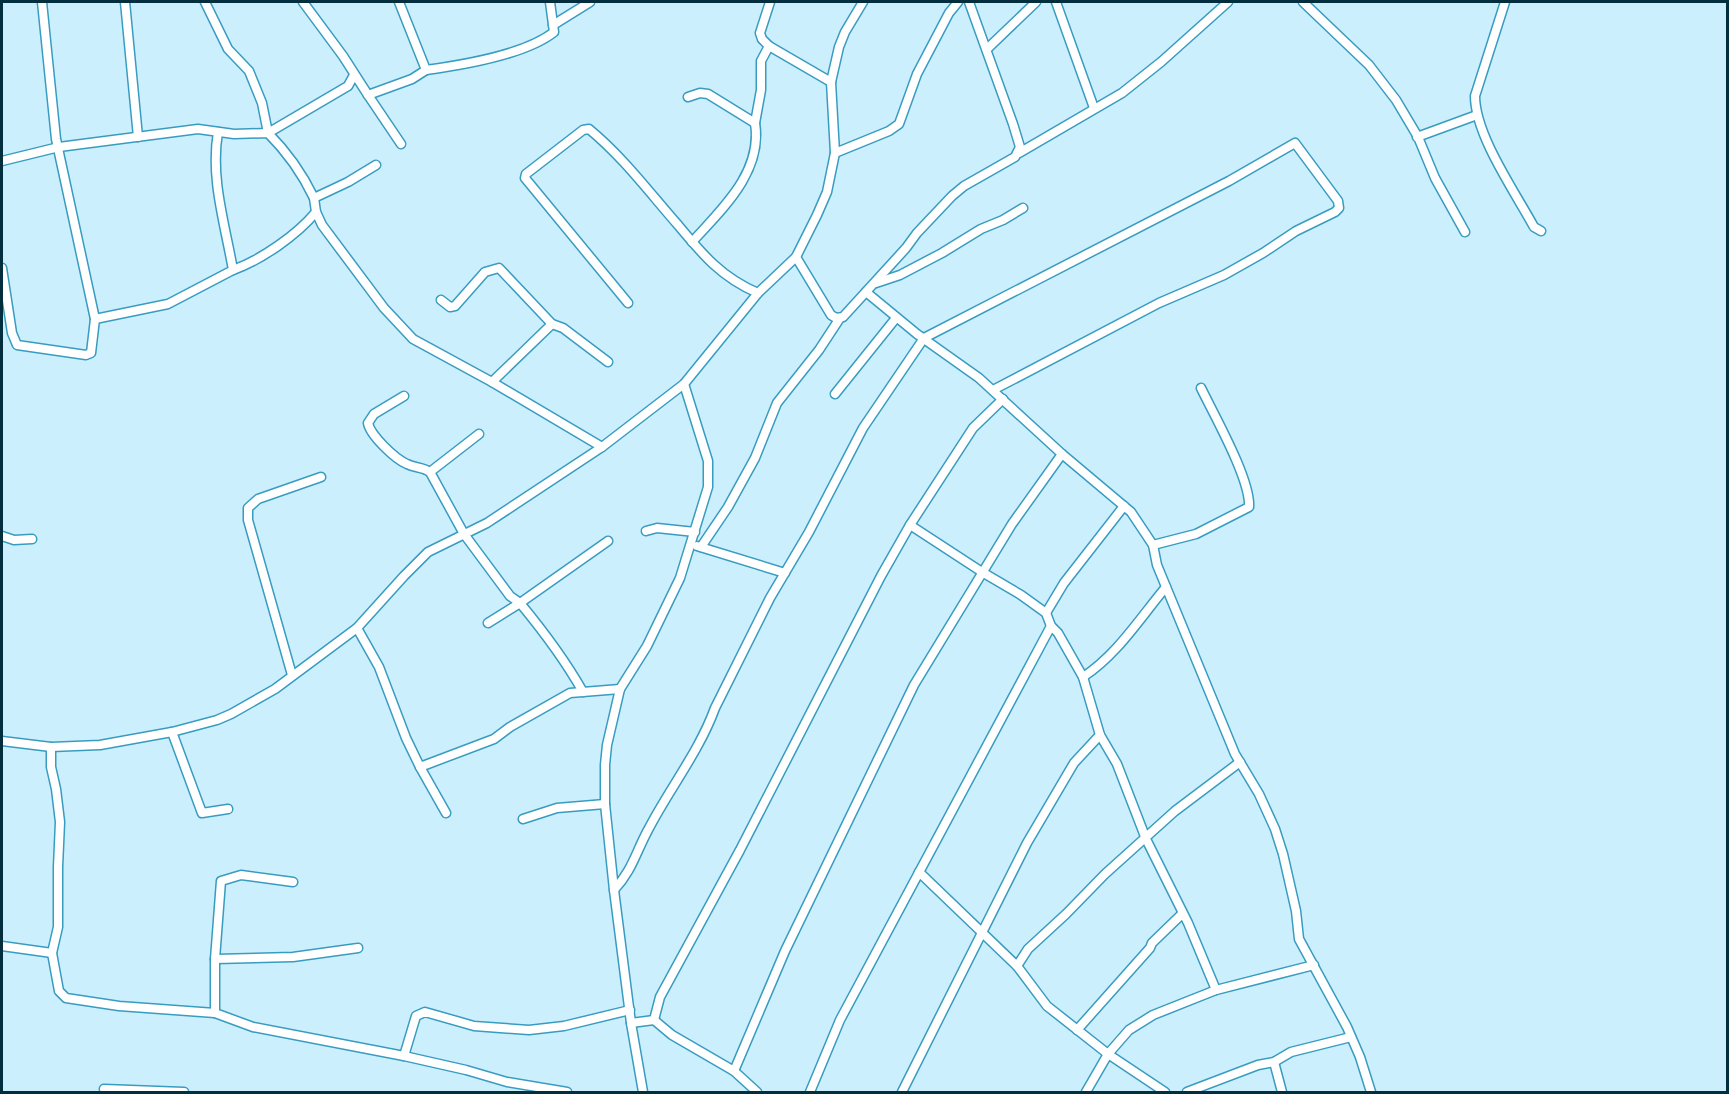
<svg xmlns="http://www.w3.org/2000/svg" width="1729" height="1094" font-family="Rubik,sans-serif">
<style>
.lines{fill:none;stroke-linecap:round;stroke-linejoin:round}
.street-casing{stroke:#389cc0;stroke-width:11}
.street{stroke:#fff;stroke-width:8}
</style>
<rect width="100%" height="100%" fill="#cceffe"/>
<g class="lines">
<g class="street-casing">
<g id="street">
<polyline points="125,2 138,137"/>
<polyline points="205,2 228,49 249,71 262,103 268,133 348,86 354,75"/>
<polyline points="303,2 343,56 368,95 412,79 426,70 399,2"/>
<polyline points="1056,2 1094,108"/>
<polyline points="1303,2 1369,65 1396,100 1418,137 1435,178 1465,232"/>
<path d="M1505,2L1475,96C1475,135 1515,192 1534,227L1541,231"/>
<polyline points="553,25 590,2"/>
<polyline points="769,46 831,82"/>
<polyline points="987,49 1036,2"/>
<path d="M426,70C463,65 525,55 554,32L550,2"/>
<polyline points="368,95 401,144"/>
<polyline points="688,97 700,93 708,94 755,123 761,90 761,61 769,46 762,39 760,33 770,2"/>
<polyline points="1417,137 1477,115"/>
<polyline points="835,153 889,131 899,124 917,74 949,13 958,2"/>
<polyline points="1019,153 1122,93 1161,62 1228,2"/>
<path d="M2,161L59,147L198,129L234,134L268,133C287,152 302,173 314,198L348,182L376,165"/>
<polyline points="314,198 316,212 322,225 384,308 413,339 492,382 602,447"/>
<path d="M692,242C722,209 763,172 755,123"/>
<polyline points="796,257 831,315 836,318 843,317 906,248 917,233 952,196 964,186 1015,157 1020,147 1013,124 969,2"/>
<polyline points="2,268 12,333 17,345 86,355 91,353 95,319 56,139 42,2"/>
<path d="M233,270C261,260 297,235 316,212"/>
<polyline points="876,283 900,275 942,253 981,229 1003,220 1023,208"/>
<polyline points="866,292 917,334 979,378 1062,454 1131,512 1153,545 1157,565 1235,754 1259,794 1275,829 1283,854 1296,911 1299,939 1347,1027 1360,1057 1371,1092"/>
<polyline points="441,300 450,307 455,306 485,272 499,268 552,324"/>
<path d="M628,303L525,178L526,174L583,130L589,129C623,157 649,192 678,225C702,254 722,278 758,293"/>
<path d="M95,319L168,304L233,270C225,224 210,178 218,132"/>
<polyline points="492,382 552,324 563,328 608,362"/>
<polyline points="835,394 896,318"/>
<path d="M404,396L374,414L368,423C370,435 395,459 407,464C415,468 423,467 430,472L464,534L510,596L520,603L608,541"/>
<polyline points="430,472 479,434"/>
<polyline points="910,525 982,572 1021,595 1046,613 1051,626 1058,633 1083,677 1100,735 1117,764 1146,839 1188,923 1216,990"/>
<polyline points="646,531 657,528 695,532"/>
<polyline points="2,536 14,540 32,539"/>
<path d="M1153,545L1196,534L1249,507C1251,480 1214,415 1201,388"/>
<polyline points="697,546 785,573"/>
<polyline points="701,547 728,507 755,458 777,403 819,350 840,318"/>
<polyline points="1046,613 1064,583 1124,506"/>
<path d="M488,623L520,603C544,632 565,660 583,692"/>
<polyline points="357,628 379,667 406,738 420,767 446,813"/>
<polyline points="292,675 248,520 248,508 258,499 321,477"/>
<path d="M1083,677C1117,655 1140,618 1166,587"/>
<polyline points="172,732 202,813 228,809"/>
<polyline points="2,741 51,747 100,745 172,732 217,720 231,714 275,689 357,628 404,576 428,552 487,523 602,447 684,384 758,293 796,257 817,215 827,192 835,153 831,82 839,47 845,32 863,2"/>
<polyline points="51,747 51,767 56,789 60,822 58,867 58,927 52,953 59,991 66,998 119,1006 215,1013 253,1027 404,1056 466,1070 507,1082 567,1092"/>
<polyline points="420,767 494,739 510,727 570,693 620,689"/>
<polyline points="523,819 557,808 605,804"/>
<polyline points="919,872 1017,966 1047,1006 1108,1054 1165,1092"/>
<path d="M614,890C632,871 636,852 648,830C669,789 699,752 715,708L770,598L809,532L863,428L924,338L1229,181L1295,143L1338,201L1339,208L1335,212L1296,231L1263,253L1224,275L1159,303L993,390"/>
<polyline points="2,946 52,953"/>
<polyline points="215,959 293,957 358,948"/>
<polyline points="1017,966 1028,949 1066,914 1105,874 1175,811 1240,762"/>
<polyline points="215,1013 215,959 221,881 241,875 293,882"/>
<polyline points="654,1020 660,997 740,850 881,576 910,525 973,428 1003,399"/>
<polyline points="654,1020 672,1035 734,1071 757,1092"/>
<polyline points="631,1023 654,1020"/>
<polyline points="1077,1030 1150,948 1152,943 1182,914"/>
<polyline points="404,1056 416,1016 425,1012 474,1026 529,1030 564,1026 630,1010"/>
<polyline points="1274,1062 1282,1092"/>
<polyline points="734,1071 785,951 914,685 1012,524 1062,454"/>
<polyline points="104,1089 184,1092"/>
<polyline points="643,1092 631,1023 614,890 605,804 605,765 607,745 620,689 647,646 680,578 708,487 708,461 684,384"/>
<polyline points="810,1092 840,1020 1051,626"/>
<polyline points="902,1092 1027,843 1074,763 1100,735"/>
<polyline points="1086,1092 1108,1054 1129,1030 1153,1015 1216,990 1314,965"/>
<polyline points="1187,1092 1258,1065 1274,1062 1291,1052 1351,1037"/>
</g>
</g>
<use href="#street" class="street"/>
</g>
<rect width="1729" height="1094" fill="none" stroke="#022e3d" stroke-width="6"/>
</svg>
